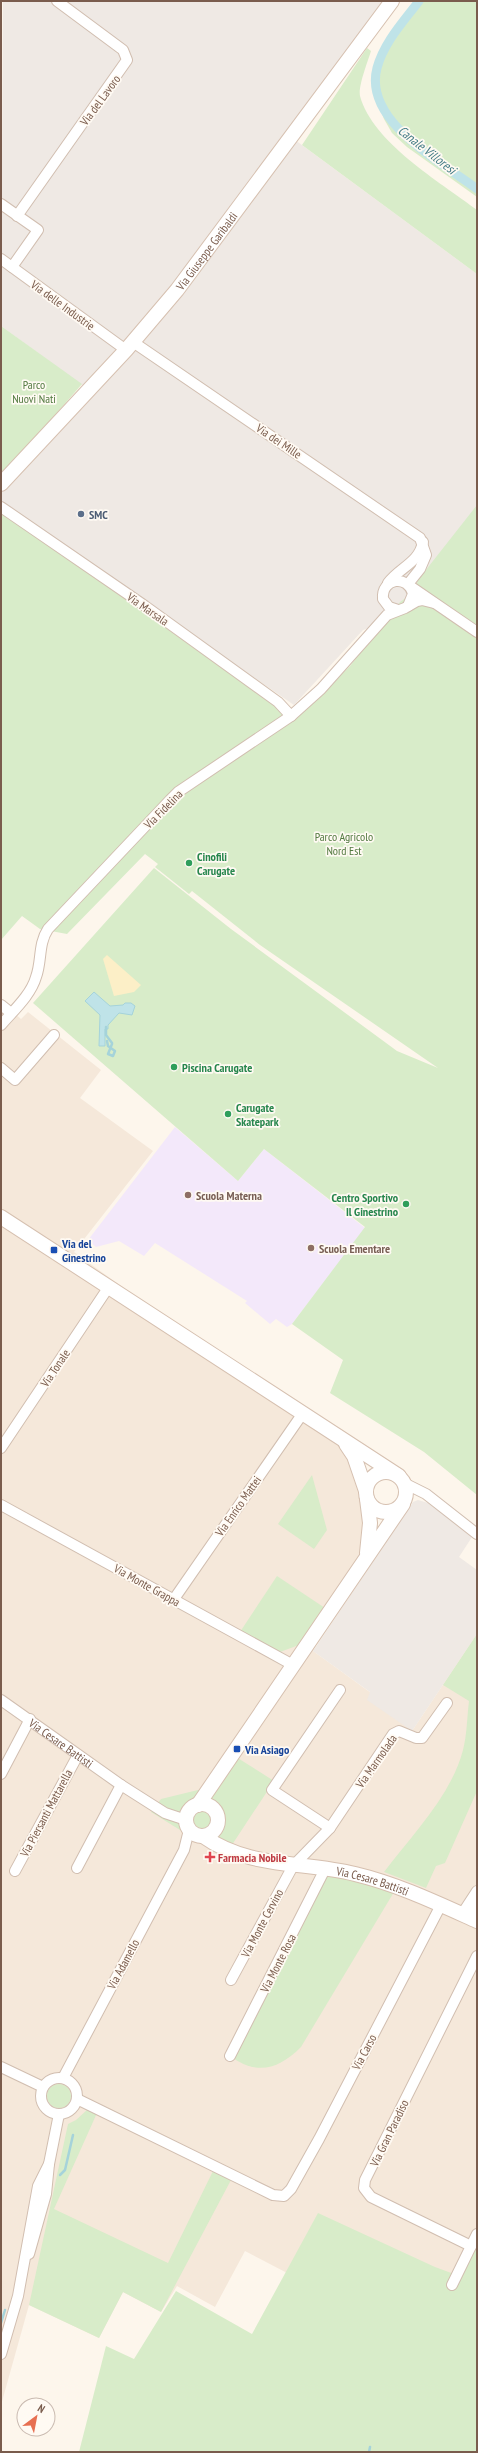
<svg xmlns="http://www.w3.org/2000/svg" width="478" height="2453" font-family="'PT Sans Narrow',sans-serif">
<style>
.residential{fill:#f5e8da}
.industrial{fill:#efe9e4}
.education{fill:#f3e8fa}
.green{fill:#d8ecc9}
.sand{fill:#fcefc7}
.water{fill:#bfe3e8;stroke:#a5d3da}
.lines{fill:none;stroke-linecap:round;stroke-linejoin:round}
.stream{stroke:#a5d3da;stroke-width:2.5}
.canal{stroke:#bfe3e8;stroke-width:9}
.street-casing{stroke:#d1beb0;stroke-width:12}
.secondary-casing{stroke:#d6c0b0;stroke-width:16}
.street{stroke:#fff;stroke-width:10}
.secondary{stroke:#fff;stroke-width:14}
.service-dot{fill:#5c6f8a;stroke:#fffaf3;stroke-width:1.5}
.leisure-dot{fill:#2e9e5b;stroke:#fffaf3;stroke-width:1.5}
.education-dot{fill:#8d6e63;stroke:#fffaf3;stroke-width:1.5}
.transit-dot{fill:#1a4fb4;stroke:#fffaf3;stroke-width:1.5}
.health-dot{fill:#e0444e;stroke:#fffaf3;stroke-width:1.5}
.labels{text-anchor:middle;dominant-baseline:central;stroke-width:3.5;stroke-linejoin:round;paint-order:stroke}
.street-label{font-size:12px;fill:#7a5c4d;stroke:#fffaf3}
.park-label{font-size:12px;fill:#537a41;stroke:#fffaf3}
.service-label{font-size:12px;font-weight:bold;fill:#4e5e75;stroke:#fffaf3;text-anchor:start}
.leisure-label{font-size:12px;font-weight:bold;fill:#27864d;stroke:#fffaf3;text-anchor:start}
.education-label{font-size:12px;font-weight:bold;fill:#785e54;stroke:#fffaf3;text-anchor:start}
.transit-label{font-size:12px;font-weight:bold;fill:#164399;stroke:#fffaf3;text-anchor:start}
.health-label{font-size:12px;font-weight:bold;fill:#be3a42;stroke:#fffaf3;text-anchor:start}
.water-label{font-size:13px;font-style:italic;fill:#437c86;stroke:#fffaf3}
</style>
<rect width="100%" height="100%" fill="#fdf6ec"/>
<polygon class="residential" points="1,1002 21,1019 28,1012 101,1070 80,1098 153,1151 74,1252 364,1462 379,1529 313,1651 371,1693 412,1731 477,1634 477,2240 455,2286 289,2274 245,2251 215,2307 177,2286 161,2312 123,2292 99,2338 29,2305 1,2405"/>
<g class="industrial">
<polygon points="3,1 391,1 291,137 477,274 477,509 444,603 363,630 294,705 1,504 1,486 90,391 1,326"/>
<polygon points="418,1500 428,1503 472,1537 459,1557 477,1570 477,1634 412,1731 367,1700 370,1692 313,1651 413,1502"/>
</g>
<polygon class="education" points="175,1127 238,1181 264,1149 365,1228 292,1324 287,1327 276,1319 270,1324 245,1303 247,1301 155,1243 144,1256 119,1241 96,1247 88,1240"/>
<g class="green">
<polygon points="420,1 477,1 477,197 407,147 392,133 384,119 378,103 377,72 385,54"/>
<path d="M367,48L371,51C368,61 358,86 360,96C373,143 439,181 477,210V274L302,145Z"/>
<polygon points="1,326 82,384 1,477"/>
<polygon points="477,505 477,1495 424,1452 330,1393 343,1360 292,1324 365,1227 264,1149 238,1181 33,1003 154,868 231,929 397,1051 438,1068 260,945 192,891 189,894 155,867 158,864 145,854 67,934 40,929 22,916 1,940 1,509 294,720 350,666 400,602 414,592 418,580"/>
<polygon points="312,1475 327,1530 314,1549 278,1524"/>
<polygon points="277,1576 325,1608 299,1645 280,1652 240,1632"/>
<path d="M477,1634V1791L445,1863L436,1866L426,1888L384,1872C412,1835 451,1796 463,1750C467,1735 467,1717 469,1701L443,1685Z"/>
<polygon points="233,1755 274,1781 224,1857 195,1839 184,1850 188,1835 151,1812 161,1799 202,1789"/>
<path d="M328,1873L394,1892L301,2047C279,2069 257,2076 230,2056Z"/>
<circle cx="59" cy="2096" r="12"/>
<polygon points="87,2110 97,2113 54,2209 168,2263 213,2171 231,2180 161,2312 123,2292 99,2338 29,2305 68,2124 76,2120"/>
<polygon points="318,2213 435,2267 454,2274 477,2234 477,2452 79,2452 106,2346 134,2359 176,2291 252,2334"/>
</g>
<polygon class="sand" points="107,955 141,985 134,992 114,996 103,959"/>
<polygon class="water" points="94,992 110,1006 123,1005 125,1003 131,1003 135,1006 132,1015 119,1013 108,1025 108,1029 105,1029 105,1046 99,1046 100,1015 85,1001"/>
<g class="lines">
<g class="stream">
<polyline points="106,1027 106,1035 112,1043 112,1044 108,1054 113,1056 115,1051 108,1046 107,1041"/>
<polyline points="60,2175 65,2170 73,2135"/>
<polyline points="1,2323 5,2310"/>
<polyline points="369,2452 370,2447"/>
</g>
<path class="canal" d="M419,1C404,21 384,42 377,68C363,121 441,162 477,189"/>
<g class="street-casing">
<g id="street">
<polyline points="1,204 38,230 12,267"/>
<polyline points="17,216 127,60 123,50 57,1"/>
<polyline points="1,259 126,350"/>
<polyline points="133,342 420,538 426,555 420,569 408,584"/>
<polyline points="1,507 145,606 278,702 291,716"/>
<path d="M388,583C400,567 419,563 423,542"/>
<polyline points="410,586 477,632"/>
<path d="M398,610L389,607L383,599C381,578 408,574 413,594L408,606"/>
<polyline points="1,1005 11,1013"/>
<path d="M1,1025C13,1011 31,995 36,977C42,961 38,944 48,929L170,800L178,792L291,716L321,689L387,615L405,608L417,601L422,600L434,603"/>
<polyline points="1,1068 15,1080 54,1035"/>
<polyline points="1,1448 108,1288"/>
<polyline points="404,1483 426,1494 477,1534"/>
<polyline points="1,1505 293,1665"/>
<polyline points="174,1599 303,1413"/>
<path id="s1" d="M1,1700L121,1785L165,1813L186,1820"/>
<polyline points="1,1774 30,1719"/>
<polyline points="330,1828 272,1790 340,1690"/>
<polyline points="77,1868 121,1785"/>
<polyline points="15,1871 78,1755"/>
<polyline points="462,1914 477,1891"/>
<polyline points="468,1917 477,1904"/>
<polyline points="231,1980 293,1866 330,1828 393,1734 399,1731 416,1738 422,1738 447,1703"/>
<polyline points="230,2056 325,1869"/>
<polyline points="1,2067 43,2087"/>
<circle cx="59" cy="2096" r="18"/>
<polyline points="63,2078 184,1850 189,1830"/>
<polyline points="77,2099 273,2195 284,2196 291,2189 319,2139 441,1905"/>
<polyline points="471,2246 371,2197 364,2188 365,2180 477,1956"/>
<polyline points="29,2254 46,2194 49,2164 59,2114"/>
<polyline points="452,2285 477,2234"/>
<polyline points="1,2354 18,2296 38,2186 49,2164"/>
</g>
</g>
<g class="secondary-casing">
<g id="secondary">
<path id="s2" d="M1,484L126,350L177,290L392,1"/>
<polyline points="1,1217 399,1476"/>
<polyline points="346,1444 354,1456 366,1491"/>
<circle cx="386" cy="1492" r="20"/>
<polyline points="367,1499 370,1523 367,1553"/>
<circle cx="202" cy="1820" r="16"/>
<polyline points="198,1805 403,1504"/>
<path id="s3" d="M203,1836C249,1869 304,1861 355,1874C397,1884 437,1903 477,1921"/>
</g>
</g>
<use href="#street" class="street"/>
<use href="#secondary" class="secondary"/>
</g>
<circle class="service-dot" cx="81" cy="514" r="4"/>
<g class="leisure-dot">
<circle cx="189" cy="863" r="4"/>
<circle cx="174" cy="1067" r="4"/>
<circle cx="228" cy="1114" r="4"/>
<circle cx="406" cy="1204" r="4"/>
</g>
<g class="education-dot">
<circle cx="188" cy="1195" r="4"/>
<circle cx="311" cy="1248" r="4"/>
</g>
<g class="transit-dot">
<rect x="50" y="1246" width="8" height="8" rx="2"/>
<rect x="233" y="1745" width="8" height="8" rx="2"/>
</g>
<path class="health-dot" d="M208 1851h4v4h4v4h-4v4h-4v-4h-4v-4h4z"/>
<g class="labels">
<g class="street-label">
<text transform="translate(100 100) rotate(-54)">Via del Lavoro</text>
<text stroke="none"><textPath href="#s2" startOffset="311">Via Giuseppe Garibaldi</textPath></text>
<text transform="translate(63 305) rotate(36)">Via delle Industrie</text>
<text transform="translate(279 441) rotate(34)">Via dei Mille</text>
<text transform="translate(148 609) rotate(35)">Via Marsala</text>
<text transform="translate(163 809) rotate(-45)">Via Fidelina</text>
<text transform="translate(55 1368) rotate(-56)">Via Tonale</text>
<text transform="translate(238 1506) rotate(-55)">Via Enrico Mattei</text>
<text transform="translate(147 1585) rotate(29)">Via Monte Grappa</text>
<text stroke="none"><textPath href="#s1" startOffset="74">Via Cesare Battisti</textPath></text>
<text transform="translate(376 1761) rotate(-55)">Via Marmolada</text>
<text transform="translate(46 1813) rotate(-62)">Via Piersanti Mattarella</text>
<text stroke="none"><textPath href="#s3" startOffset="177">Via Cesare Battisti</textPath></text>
<text transform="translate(262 1923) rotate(-62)">Via Monte Cervino</text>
<text transform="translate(278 1963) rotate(-63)">Via Monte Rosa</text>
<text transform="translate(123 1964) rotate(-62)">Via Adamello</text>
<text transform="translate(364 2052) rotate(-62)">Via Carso</text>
<text transform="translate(389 2133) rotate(-64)">Via Gran Paradiso</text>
</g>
<g class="park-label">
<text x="34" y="384">Parco<tspan x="34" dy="14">Nuovi Nati</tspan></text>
<text x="344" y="836">Parco Agricolo<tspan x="344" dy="14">Nord Est</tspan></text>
</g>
<g class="service-label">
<text x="89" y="514">SMC</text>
</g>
<g class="leisure-label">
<text x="197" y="856">Cinofili<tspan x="197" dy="14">Carugate</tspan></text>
<text x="182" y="1067">Piscina Carugate</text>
<text x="236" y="1107">Carugate<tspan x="236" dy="14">Skatepark</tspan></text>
<text x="398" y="1197" text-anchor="end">Centro Sportivo<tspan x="398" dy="14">Il Ginestrino</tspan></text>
</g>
<g class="education-label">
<text x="196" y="1195">Scuola Materna</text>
<text x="319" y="1248">Scuola Ementare</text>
</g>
<g class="transit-label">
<text x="62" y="1243">Via del<tspan x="62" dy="14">Ginestrino</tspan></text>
<text x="245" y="1749">Via Asiago</text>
</g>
<g class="health-label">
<text x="218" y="1857">Farmacia Nobile</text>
</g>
<g class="water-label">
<text transform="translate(427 150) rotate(38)">Canale Villoresi</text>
</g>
</g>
<rect width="478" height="2453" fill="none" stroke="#7a5c4d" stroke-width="4"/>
<g transform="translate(36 2417) rotate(32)"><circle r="19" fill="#fffaf3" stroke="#cabbb1"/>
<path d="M0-3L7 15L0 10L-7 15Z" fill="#e76f51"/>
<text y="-6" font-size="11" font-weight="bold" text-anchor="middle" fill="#7a5c4d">N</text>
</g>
</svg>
